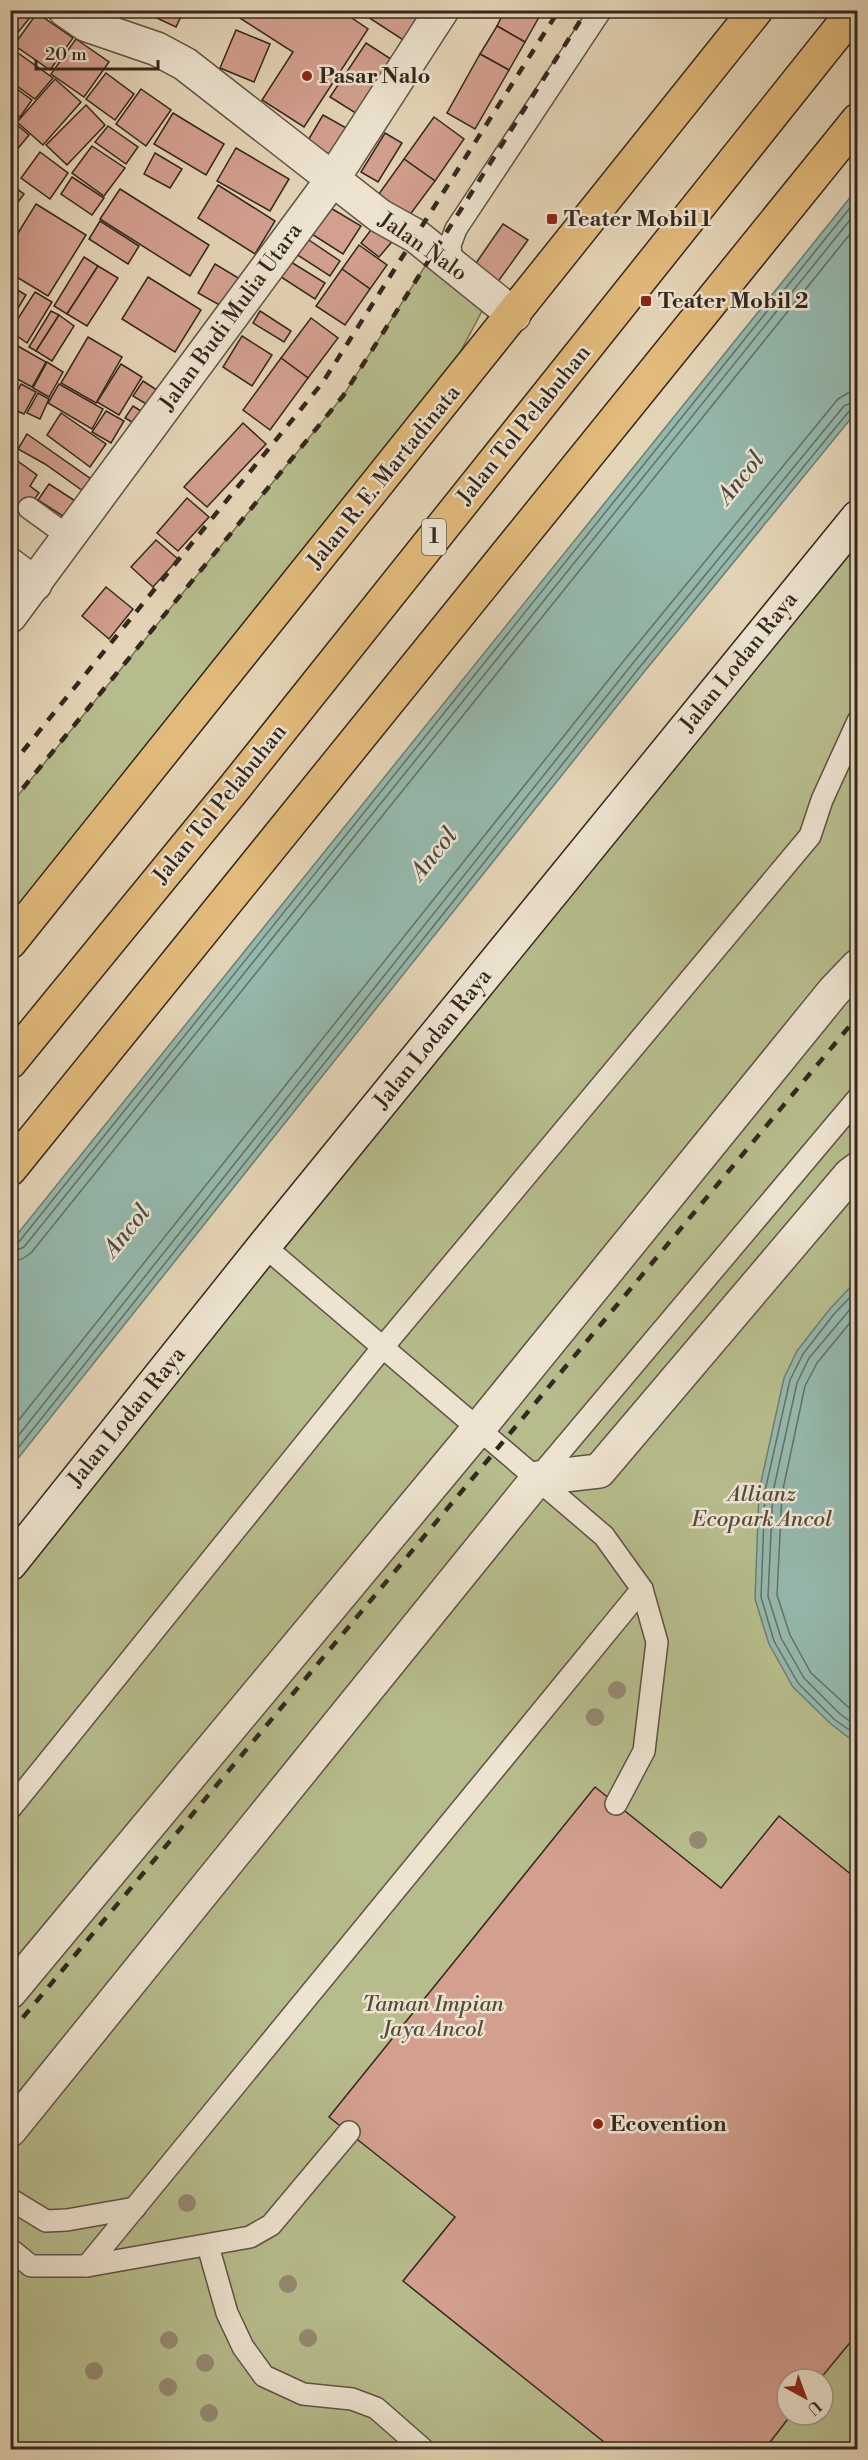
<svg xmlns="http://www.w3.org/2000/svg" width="868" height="2460" font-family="'Libre Bodoni',serif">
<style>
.green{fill:#b7bc8c;stroke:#767256;stroke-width:1.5;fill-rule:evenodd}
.water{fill:#95b8ac;stroke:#6e7e74;stroke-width:1.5}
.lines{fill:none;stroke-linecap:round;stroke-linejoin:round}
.shore{stroke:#647066;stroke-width:1.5}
.building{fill:#d39f8f;stroke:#34271f;stroke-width:1.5}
.lane-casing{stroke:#605245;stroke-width:24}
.street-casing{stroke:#605245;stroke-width:36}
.secondary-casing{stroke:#34271f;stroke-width:36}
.highway-casing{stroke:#34271f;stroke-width:36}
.lane{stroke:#ede3d0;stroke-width:21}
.street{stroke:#ede3d0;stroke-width:33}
.secondary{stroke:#ede3d0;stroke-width:33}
.highway{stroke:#e2ba7b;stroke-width:33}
.rail{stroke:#34271f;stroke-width:4.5;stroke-dasharray:10 10;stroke-linecap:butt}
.tree{fill:#958972}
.poi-dot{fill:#8f2418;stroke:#ede3d0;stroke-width:2}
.labels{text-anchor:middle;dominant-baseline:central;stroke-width:5;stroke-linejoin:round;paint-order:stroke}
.shield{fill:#ede3d0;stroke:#6c5f54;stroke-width:1.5}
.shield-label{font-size:21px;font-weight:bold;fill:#34271f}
.poi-label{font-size:22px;font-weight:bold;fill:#34271f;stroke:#ede3d0;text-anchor:start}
.street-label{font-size:22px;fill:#34271f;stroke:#ede3d0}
.park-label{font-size:22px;font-style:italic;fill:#554c3a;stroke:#ede3d0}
.water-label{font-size:24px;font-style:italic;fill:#4c4b42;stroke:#ede3d0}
</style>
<rect width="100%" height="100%" fill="#e4d4b6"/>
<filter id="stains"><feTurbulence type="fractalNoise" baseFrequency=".00333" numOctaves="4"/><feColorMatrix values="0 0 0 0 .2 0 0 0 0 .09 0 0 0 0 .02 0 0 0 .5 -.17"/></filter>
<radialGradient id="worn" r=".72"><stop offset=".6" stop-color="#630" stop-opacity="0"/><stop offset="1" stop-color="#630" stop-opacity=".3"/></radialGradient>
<g class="green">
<polygon points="434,252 490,296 414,439 11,942 11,804 343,396"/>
<path d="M857,518V2449L11,2450V1566ZM787,2379H823V2415H787Z"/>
</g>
<g class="water">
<polygon points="857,189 857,411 644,672 11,1467 11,1242"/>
<polygon points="857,1280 857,1744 831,1724 793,1687 769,1644 755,1599 759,1491 784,1378 797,1351 829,1310"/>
</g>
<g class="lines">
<g class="shore">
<polyline points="10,1245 18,1243 858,198"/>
<polyline points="10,1253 24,1247 858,210"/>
<polyline points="10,1262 22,1259 31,1253 858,224"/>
<polyline points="858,1289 834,1314 803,1354 790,1380 765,1491 761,1597 774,1641 798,1683 835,1720 858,1736"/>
<polyline points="858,1300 809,1358 797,1383 773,1492 768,1596 781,1638 804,1678 840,1714 858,1727"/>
<polyline points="858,1313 817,1363 805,1386 782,1494 777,1595 790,1635 811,1673 858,1716"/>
<polyline points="10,1431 626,658 838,399 848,393 858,391"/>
<polyline points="10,1446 633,663 844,406 858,400"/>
<polyline points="10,1458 639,668 850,410 858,408"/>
</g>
</g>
<g class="building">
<polygon points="10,10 26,10 32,15 10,42"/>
<polygon points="150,10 184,10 176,27 148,14"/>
<polygon points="234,10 340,10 368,29 304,127 262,100 293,52 232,13"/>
<polygon points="357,10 434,10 411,45"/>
<polygon points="505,10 543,10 525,42 497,26"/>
<polygon points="37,13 73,38 50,70 14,45"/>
<polygon points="497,26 525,42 509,70 480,54"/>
<polygon points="236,30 270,44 254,82 220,68"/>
<polygon points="76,39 109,62 84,97 51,74"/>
<polygon points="366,43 397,63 362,117 330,97"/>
<polygon points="11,48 53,78 35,99 10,81"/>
<polygon points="480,54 509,70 475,129 447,113"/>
<polygon points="106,73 134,94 115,120 86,99"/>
<polygon points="55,79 81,102 43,145 17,122"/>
<polygon points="10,84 32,100 20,117 10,110"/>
<polygon points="141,89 171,110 146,146 116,124"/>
<polygon points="86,105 105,125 67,165 46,145"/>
<polygon points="173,113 224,144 206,175 154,144"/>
<polygon points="323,115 348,129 330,159 307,142"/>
<polygon points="434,117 464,139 435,181 404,159"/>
<polygon points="16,124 29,135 10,158 10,131"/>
<polygon points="108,126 138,147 126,164 95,142"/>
<polygon points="385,133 402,143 378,182 361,172"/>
<polygon points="92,146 125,168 104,196 72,173"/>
<polygon points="236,148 289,179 270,211 217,181"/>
<polygon points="40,152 68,173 50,199 21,178"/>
<polygon points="155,153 182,169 170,188 144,174"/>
<polygon points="404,159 435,181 406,220 376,198"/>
<polygon points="72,177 104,198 92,215 61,194"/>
<polygon points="10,184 24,194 10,213"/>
<polygon points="218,185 275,221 255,254 198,218"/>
<polygon points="120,189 209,245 190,276 100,219"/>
<polygon points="36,204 86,235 48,296 10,273 10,246"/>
<polygon points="324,204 361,226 343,254 307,231"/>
<polygon points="100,221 139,246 128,264 89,239"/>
<polygon points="377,222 396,237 379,257 361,243"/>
<polygon points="503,224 528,240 497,283 474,266"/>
<polygon points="306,238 340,261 330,276 296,254"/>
<polygon points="359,245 387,265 370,289 342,269"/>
<polygon points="84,257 98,266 67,314 54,306"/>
<polygon points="291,262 325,283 315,299 281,277"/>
<polygon points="215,264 240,279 223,307 198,293"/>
<polygon points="98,266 118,278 87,326 67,314"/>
<polygon points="342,269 370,289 345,325 316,306"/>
<polygon points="148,277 201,310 175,352 122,319"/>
<polygon points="14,288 26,295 10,321 10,295"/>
<polygon points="35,292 52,302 27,343 10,331"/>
<polygon points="51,311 59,315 36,351 29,347"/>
<polygon points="260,311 291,331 284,342 253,323"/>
<polygon points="59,315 74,326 52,361 36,351"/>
<polygon points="311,318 338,338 308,378 281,358"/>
<polygon points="242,336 272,355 252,386 223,367"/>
<polygon points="88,337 122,357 96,403 61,383"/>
<polygon points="16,345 46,362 32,387 10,375 10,355"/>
<polygon points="281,358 308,378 270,430 243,410"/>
<polygon points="47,362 63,372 49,397 33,388"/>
<polygon points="121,364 142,377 119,415 97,402"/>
<polygon points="143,381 166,396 156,410 133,396"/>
<polygon points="21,384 36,392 24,414 10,408"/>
<polygon points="59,384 103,409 92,429 48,403"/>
<polygon points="38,393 49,399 40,419 27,413"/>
<polygon points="133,406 149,416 142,428 125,418"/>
<polygon points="106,411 124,421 111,443 92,432"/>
<polygon points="61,413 106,444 90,467 47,435"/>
<polygon points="243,423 266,444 207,507 184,487"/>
<polygon points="27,434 91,479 83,491 45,464 18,449"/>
<polygon points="12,457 37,475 30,486 39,493 23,515 14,508 10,513"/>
<polygon points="49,484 80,504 69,520 38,500"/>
<polygon points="187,498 209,517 178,551 157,533"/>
<polygon points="156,540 178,559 153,587 131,567"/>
<polygon points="106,587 133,609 109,639 82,616"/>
<polygon points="595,1787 721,1888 779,1816 858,1880 858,2333 820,2379 787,2379 787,2415 791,2415 764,2450 614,2450 403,2281 455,2217 329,2117"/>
</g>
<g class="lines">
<g class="lane-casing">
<g id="lane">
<polyline points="452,265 450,245 456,229 601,10"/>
<polyline points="29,508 69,537"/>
<polyline points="264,1246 604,1536 642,1589 657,1642 644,1751 616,1804"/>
<polyline points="538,1478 858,1098"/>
<polyline points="10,1809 383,1347 810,836 822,800 858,721"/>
<polyline points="10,2199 46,2221 67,2220 135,2208"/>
<polyline points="208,2246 227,2313 243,2347 264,2376 303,2394 352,2399 376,2408 424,2450"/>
<polyline points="10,2249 31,2266 87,2266 250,2237 271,2225 349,2132"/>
<polyline points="87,2266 642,1589"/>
</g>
</g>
<g class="street-casing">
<g id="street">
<polyline points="65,10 87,25 157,49 185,64 380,216 416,236 514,315"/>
<polyline points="10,565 35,584"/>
<polyline points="10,616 332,180 442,10"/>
<polyline points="10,1992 479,1428 834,991 858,966"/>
<polyline points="10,2130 538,1478 599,1471 850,1175 858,1169"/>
</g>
</g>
<g class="secondary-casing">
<polyline id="secondary" points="10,1564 264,1246 858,517"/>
</g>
<g class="highway-casing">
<g id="highway">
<polyline points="10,942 756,10"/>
<polyline points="10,1062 235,787 855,10"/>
<polyline points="10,1169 858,120"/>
</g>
</g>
<use href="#lane" class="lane"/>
<use href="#street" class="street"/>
<use href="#secondary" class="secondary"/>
<use href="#highway" class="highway"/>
<g class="rail">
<polyline points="10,767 323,382 559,10"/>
<polyline points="10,804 343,396 587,10"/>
<polyline points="10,2033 858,1016"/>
</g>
</g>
<g class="tree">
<circle cx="617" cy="1690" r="9"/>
<circle cx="595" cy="1717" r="9"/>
<circle cx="698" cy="1840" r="9"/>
<circle cx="187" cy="2203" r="9"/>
<circle cx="288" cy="2284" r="9"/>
<circle cx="308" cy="2338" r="9"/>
<circle cx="169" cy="2340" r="9"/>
<circle cx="205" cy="2363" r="9"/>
<circle cx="94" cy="2371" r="9"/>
<circle cx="168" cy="2387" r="9"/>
<circle cx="209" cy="2413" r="9"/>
</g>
<g class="poi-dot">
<circle cx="307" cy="76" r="6"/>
<rect x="546" y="213" width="12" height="12" rx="3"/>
<rect x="640" y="295" width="12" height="12" rx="3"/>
<circle cx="598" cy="2124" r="6"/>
</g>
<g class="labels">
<rect class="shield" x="422" y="519" width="24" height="36" rx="4.5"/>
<g class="shield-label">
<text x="434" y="537">1</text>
</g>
<g class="poi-label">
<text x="319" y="76">Pasar Nalo</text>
<text x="564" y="219">Teater Mobil 1</text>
<text x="658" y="301">Teater Mobil 2</text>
<text x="610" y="2124">Ecovention</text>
</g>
<g class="street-label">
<text transform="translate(423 247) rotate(35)">Jalan Nalo</text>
<text transform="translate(231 317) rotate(-54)">Jalan Budi Mulia Utara</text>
<text transform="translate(524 425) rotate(-51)">Jalan Tol Pelabuhan</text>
<text transform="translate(384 477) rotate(-51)">Jalan R. E. Martadinata</text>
<text transform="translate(739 662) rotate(-51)">Jalan Lodan Raya</text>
<text transform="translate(220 804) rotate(-51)">Jalan Tol Pelabuhan</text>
<text transform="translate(433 1039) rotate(-51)">Jalan Lodan Raya</text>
<text transform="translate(127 1417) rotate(-51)">Jalan Lodan Raya</text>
</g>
<g class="park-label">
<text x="762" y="1494">Allianz<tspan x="762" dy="25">Ecopark Ancol</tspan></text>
<text x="433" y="2004">Taman Impian<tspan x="433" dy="25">Jaya Ancol</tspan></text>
</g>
<g class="water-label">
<text transform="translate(741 478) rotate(-51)">Ancol</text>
<text transform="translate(434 854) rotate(-51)">Ancol</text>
<text transform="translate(127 1231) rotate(-51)">Ancol</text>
</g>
</g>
<rect width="868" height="2460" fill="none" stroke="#e4d4b6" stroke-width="36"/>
<rect x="12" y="12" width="844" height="2436" fill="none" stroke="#34271f" stroke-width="3"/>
<rect x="18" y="18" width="832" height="2424" fill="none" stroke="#34271f" stroke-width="1.5"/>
<g transform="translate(805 2397) rotate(139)"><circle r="28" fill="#ede3d0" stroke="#a39889" stroke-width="1.5"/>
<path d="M0-4.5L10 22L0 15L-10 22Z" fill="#8f2418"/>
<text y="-9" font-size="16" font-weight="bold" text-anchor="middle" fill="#34271f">U</text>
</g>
<path d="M36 60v9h122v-9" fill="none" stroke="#34271f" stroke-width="3"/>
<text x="45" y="60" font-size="18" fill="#34271f" stroke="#ede3d0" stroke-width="4.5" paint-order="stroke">20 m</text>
<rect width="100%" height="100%" filter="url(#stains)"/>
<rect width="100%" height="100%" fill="url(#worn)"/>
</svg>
